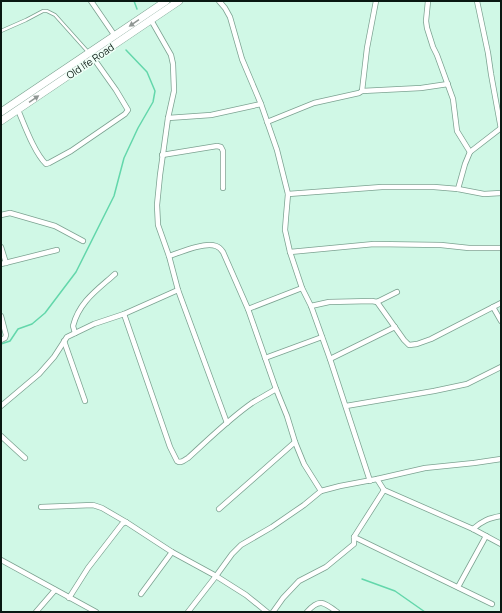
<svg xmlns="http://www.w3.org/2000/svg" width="502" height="613" font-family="Manrope,sans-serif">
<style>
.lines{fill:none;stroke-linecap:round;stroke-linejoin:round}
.stream{stroke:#63d7ab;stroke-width:1.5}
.lane-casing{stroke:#7ca291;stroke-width:4}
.street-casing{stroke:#7ca291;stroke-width:6}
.primary-casing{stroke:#7ca291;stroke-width:8}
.lane{stroke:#fff;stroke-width:2.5}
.street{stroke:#fff;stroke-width:4.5}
.primary{stroke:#fff;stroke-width:7}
.oneway{fill:#909794}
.labels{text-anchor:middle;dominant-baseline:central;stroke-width:3;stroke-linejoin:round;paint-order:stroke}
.street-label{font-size:10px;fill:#091812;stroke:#effff7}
</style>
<rect width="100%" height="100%" fill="#d0f8e6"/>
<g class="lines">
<g class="stream">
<polyline points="134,1 137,9"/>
<polyline points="1,344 10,341 18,329 32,324 45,313 76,272 114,196 124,158 138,128 153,102 155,91 147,72 126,50"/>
<polyline points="362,579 395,591 425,612"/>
</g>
<g class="lane-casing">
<polyline id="lane" points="1,31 26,20 43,11 47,11 55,15 89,53"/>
</g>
<g class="street-casing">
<g id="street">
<polyline points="91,1 115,36"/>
<polyline points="219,1 225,8 230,17 242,59 261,104 277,150 288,194 286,217 285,230 290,252 302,288 311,306 330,359 370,481"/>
<polyline points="428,1 426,21 427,28 433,47 437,55 453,99 457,131 470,152"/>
<polyline points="477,1 488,53 491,74 501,129"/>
<polyline points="151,20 171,55 173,64 174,91 168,118 160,175 157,205 158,225 169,256 178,290 227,423"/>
<polyline points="362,91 421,88 448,84"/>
<path d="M18,110C25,126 34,152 46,164L49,163L71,151L125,114L128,110L116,90L94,59"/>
<polyline points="168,118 211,115 261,104"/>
<polyline points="267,122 314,103 359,93 362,91 367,48 376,1"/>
<polyline points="162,155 217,146 221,147 223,151 223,188"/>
<polyline points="458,189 465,164 470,152 501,128"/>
<polyline points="288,194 382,187 434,187 458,189 484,194 501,193"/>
<polyline points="1,215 10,213 55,226 83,241"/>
<polyline points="1,247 6,263"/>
<polyline points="290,252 374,244 441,245 469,248 501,248"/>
<path d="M169,256C181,252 204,242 216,246C219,247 221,249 223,252L248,309L276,389L287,416L295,442L304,464L321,491"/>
<polyline points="1,264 57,250"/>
<polyline points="377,302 404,340 409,345 417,344 431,339 501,303"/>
<polyline points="311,306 329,302 372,301 377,302 397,292"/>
<polyline points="493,307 501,321"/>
<polyline points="248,309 302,288"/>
<path d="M124,314L170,447L177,461C181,464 184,460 188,458C209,439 229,419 252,403C260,398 268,394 276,389"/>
<polyline points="1,316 6,335 5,338 1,340"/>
<path d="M75,333L73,326C79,302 97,290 115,274"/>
<polyline points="64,341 85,401"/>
<polyline points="265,358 322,337"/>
<polyline points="330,359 395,327"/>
<polyline points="1,406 39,374 54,357 67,337 94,324 124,314 178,290"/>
<polyline points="346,406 434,391 467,384 501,367"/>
<polyline points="1,436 25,458"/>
<polyline points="377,479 384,490 473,529 501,544"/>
<polyline points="41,507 93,505 102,508 126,522"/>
<polyline points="219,509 295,442"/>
<path d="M473,529C482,521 489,518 501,516"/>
<polyline points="354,537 492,604"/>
<polyline points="1,560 96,612"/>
<polyline points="458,587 486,536"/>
<polyline points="141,594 172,552"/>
<polyline points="69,598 88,568 122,524 126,522 172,552 216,576 246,595 267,612"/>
<polyline points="36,612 55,590"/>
<polyline points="188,612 216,576 232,554 241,545 272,527 304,505 321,491 340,486 377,479 425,468 474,463 501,459"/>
<polyline points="273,612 283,598 299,581 326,567 354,544 354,537 384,490"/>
<path d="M307,612C319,598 324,602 337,612"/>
</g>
</g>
<g class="primary-casing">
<g id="primary">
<polyline points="1,112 166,1"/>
<polyline points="1,121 179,1"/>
</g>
</g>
<use href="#lane" class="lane"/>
<use href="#street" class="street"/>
<use href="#primary" class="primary"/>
</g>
<defs><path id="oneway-solid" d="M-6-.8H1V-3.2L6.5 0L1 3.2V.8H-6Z"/></defs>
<g class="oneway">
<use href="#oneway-solid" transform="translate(134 23) rotate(146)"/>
<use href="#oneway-solid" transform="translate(34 99) rotate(-34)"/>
</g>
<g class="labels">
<g class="street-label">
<text transform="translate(90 61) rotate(-34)">Old Ife Road</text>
</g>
</g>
<rect width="502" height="613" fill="none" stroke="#091812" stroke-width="4"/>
</svg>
